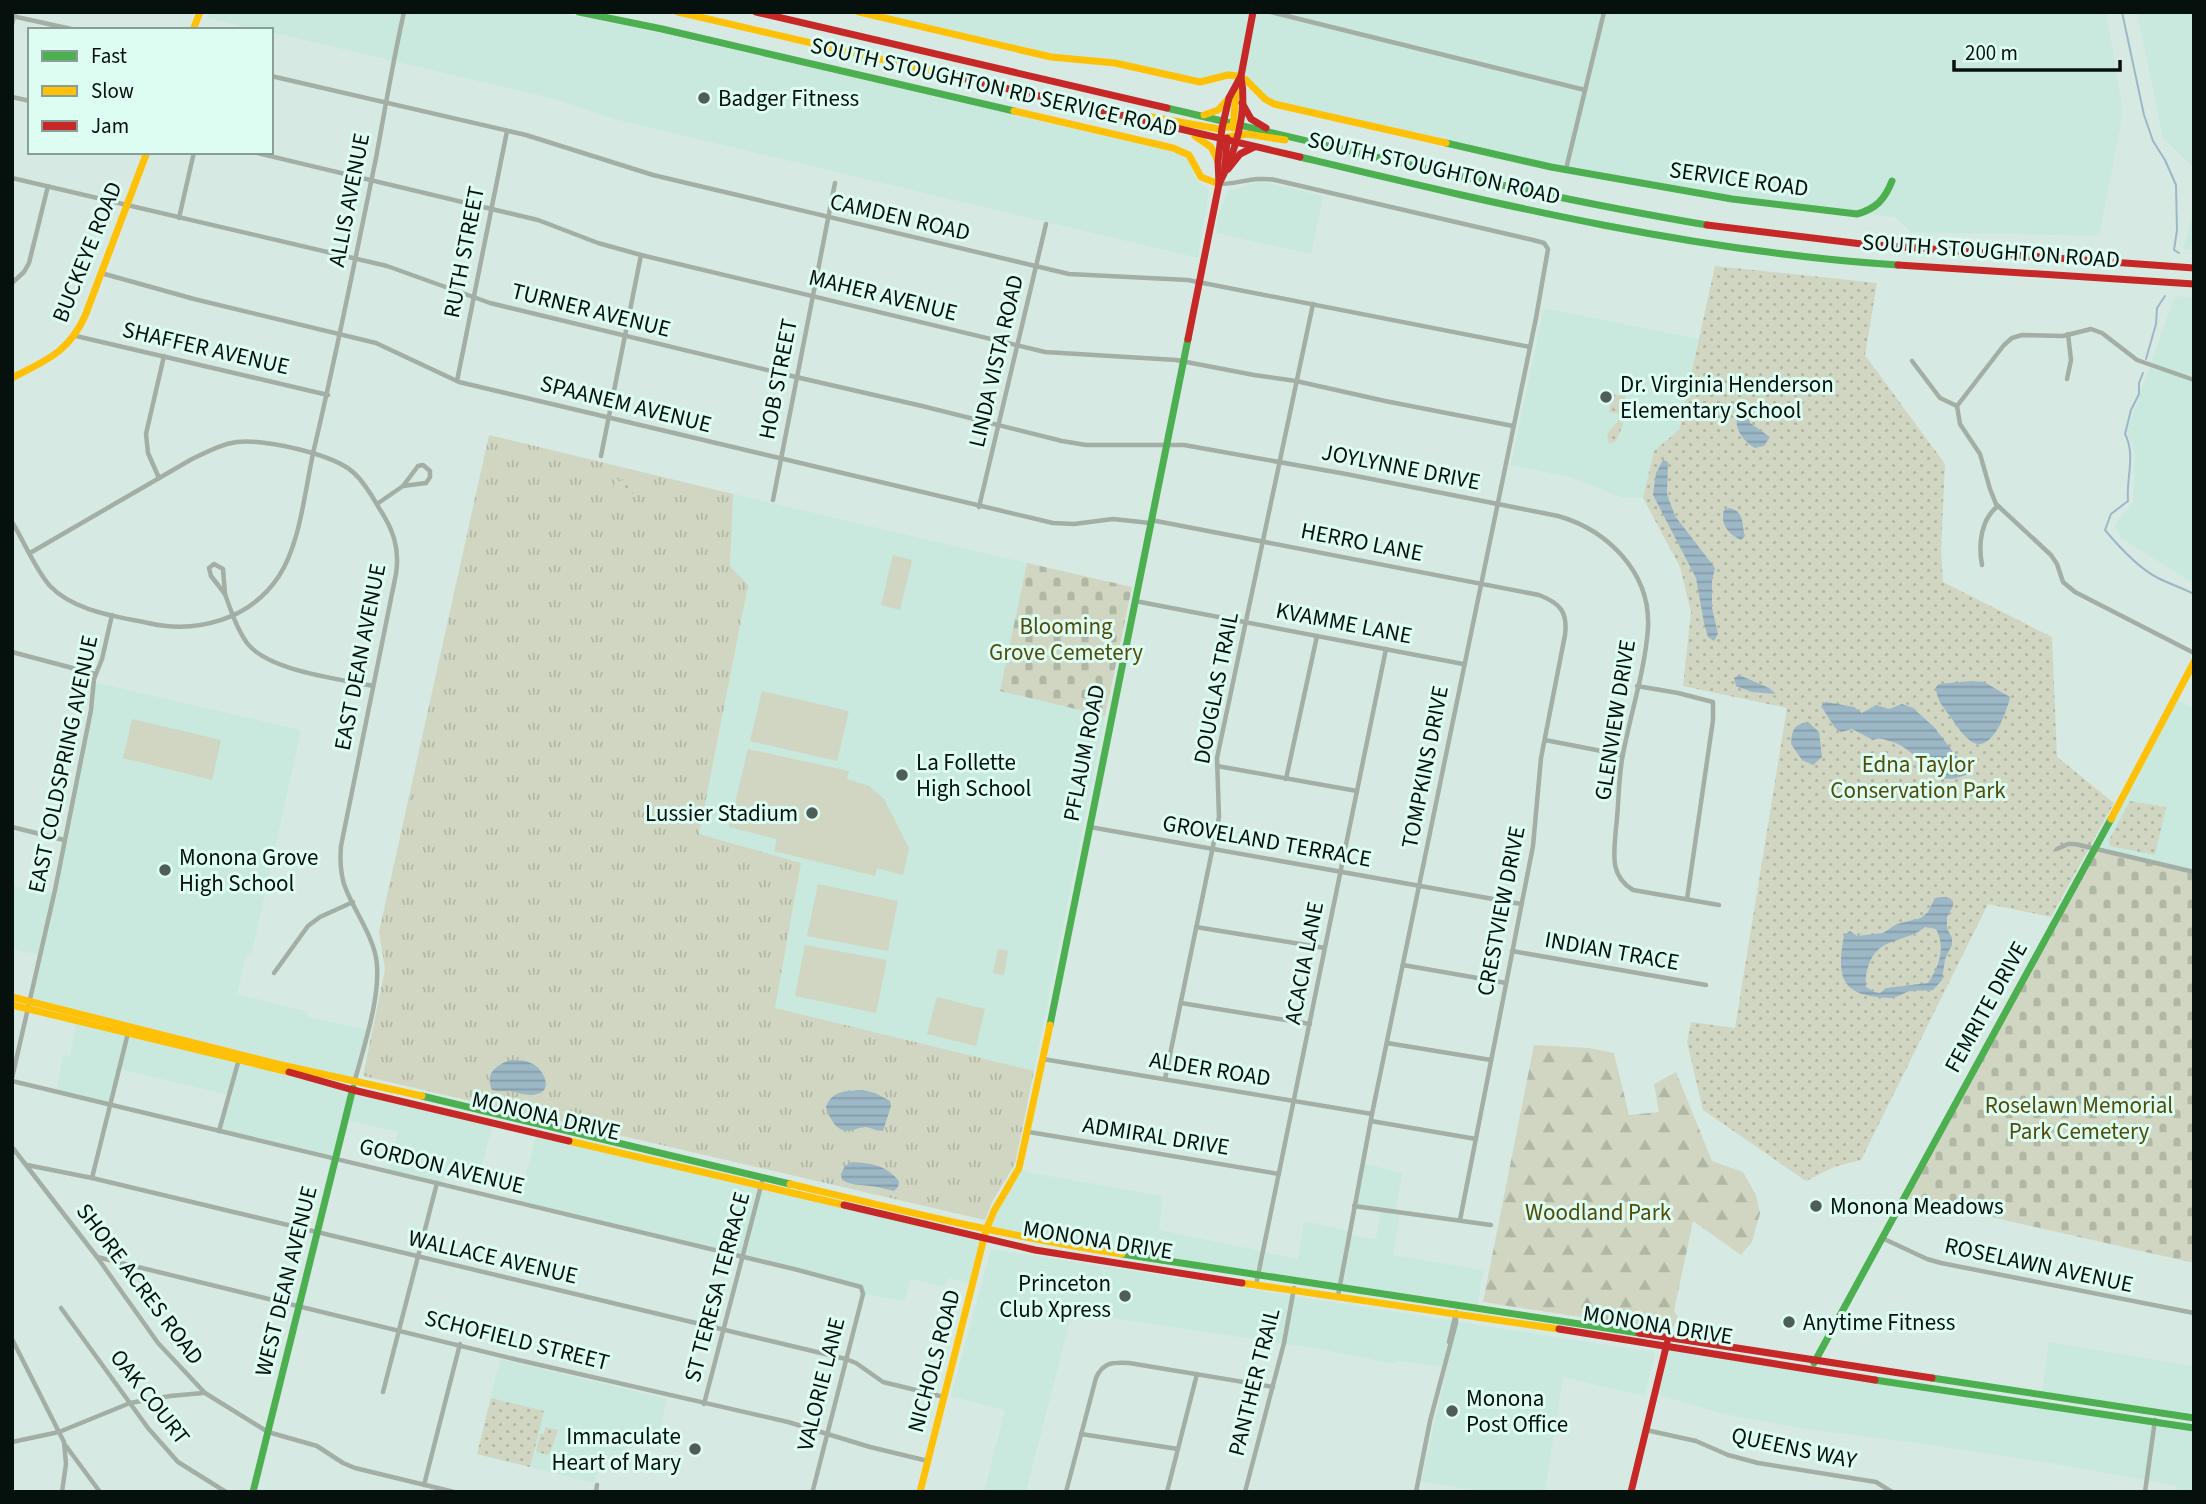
<svg xmlns="http://www.w3.org/2000/svg" width="2206" height="1504" font-family="'Source Sans 3',sans-serif">
<style>
.built{fill:#c9e8de}
.grass{fill:url(#grass-tufts)}
.forest{fill:url(#forest-firs)}
.cemetery{fill:url(#cemetery-stones)}
.park{fill:url(#park-dots)}
.pitch{fill:#d0d6c1}
.water{fill:url(#water-rules);fill-rule:evenodd}
.lines{fill:none;stroke-linecap:round;stroke-linejoin:round}
.stream{stroke:#9cb7c6;stroke-width:2}
.street{stroke:#a3aea4;stroke-width:4.5}
.fast{stroke:#4caf50;stroke-width:7}
.slow{stroke:#ffc107;stroke-width:7}
.jam{stroke:#c62828;stroke-width:7}
.poi-dot{fill:#4f5d58;stroke:#ddfdf2;stroke-width:2.5}
.labels{text-anchor:middle;dominant-baseline:central;stroke-width:6;stroke-linejoin:round;paint-order:stroke}
.street-label{font-size:23px;fill:#06110d;stroke:#ddfdf2}
.poi-label{font-size:23px;fill:#06110d;stroke:#ddfdf2;text-anchor:start}
.park-label{font-size:23px;fill:#524c0c;stroke:#ddfdf2}
</style>
<defs>
<pattern id="grass-tufts" width="24" height="20" patternUnits="userSpaceOnUse" patternTransform="scale(1.75)"><rect width="24" height="20" fill="#d0d6c1"/><path d="M3 7l-1-3M5 7V3M7 7l1-3M15 17l-1-3M17 17v-4M19 17l1-3" fill="none" stroke="#b1b7a5"/></pattern>
<pattern id="forest-firs" width="22" height="20" patternUnits="userSpaceOnUse" patternTransform="scale(1.75)"><rect width="22" height="20" fill="#d0d6c1"/><path d="M5 1l3.5 6h-7zM16 11l3.5 6h-7z" fill="#b1b7a5"/></pattern>
<pattern id="cemetery-stones" width="16" height="16" patternUnits="userSpaceOnUse" patternTransform="scale(1.75)"><rect width="16" height="16" fill="#d0d6c1"/><path d="M2 7V4a2 2 0 0 1 4 0v3zM10 15v-3a2 2 0 0 1 4 0v3z" fill="#b1b7a5"/></pattern>
<pattern id="park-dots" width="8" height="8" patternUnits="userSpaceOnUse" patternTransform="scale(1.75)"><rect width="8" height="8" fill="#d0d6c1"/><path d="M2 2h.1M6 6h.1" fill="none" stroke="#b1b7a5" stroke-width="1.8" stroke-linecap="round"/></pattern>
<pattern id="water-rules" width="6" height="5" patternUnits="userSpaceOnUse" patternTransform="scale(1.75)"><rect width="6" height="5" fill="#9cb7c6"/><path d="M0 2.5h6" fill="none" stroke="#859ca9"/></pattern>
</defs>
<rect width="100%" height="100%" fill="#d7e9e3"/>
<g class="built">
<polygon points="210,12 556,12 665,34 1165,150 1184,156 1188,160 1196,180 1209,190 1198,258 614,119 555,99 271,32 271,30 260,30 207,18"/>
<polygon points="859,12 2106,12 2123,112 2099,236 1911,232 1895,217 1642,184 1276,105 1242,77 1209,81 1078,60"/>
<polygon points="2137,12 2194,12 2194,168 2163,138"/>
<polygon points="1259,181 1323,196 1311,254 1216,233 1218,215 1229,190 1240,188"/>
<polygon points="2194,211 2194,250 2183,249"/>
<polygon points="2175,296 2194,298 2194,584 2120,537 2115,525 2133,502 2135,453 2131,440 2126,434"/>
<polygon points="1544,308 1699,339 1679,430 1654,451 1643,498 1623,498 1570,477 1511,465"/>
<polygon points="733,494 1027,563 1000,691 1105,716 1034,1071 775,1008 801,864 698,834 748,585 730,566"/>
<polygon points="93,682 301,730 251,956 246,955 237,994 308,1012 308,1017 368,1030 355,1080 31,1001 41,955 12,949 12,886 54,894 91,710"/>
<polygon points="2176,699 2194,709 2194,872 2095,849"/>
<polygon points="77,1021 493,1123 481,1169 448,1163 442,1185 388,1172 398,1132 346,1120 336,1158 219,1131 229,1095 119,1069 110,1105 56,1092 63,1055 70,1057"/>
<polygon points="537,1133 984,1239 973,1284 948,1278 945,1287 911,1279 904,1301 863,1294 861,1287 519,1202"/>
<polygon points="1362,1163 1402,1173 1396,1211 1400,1212 1393,1255 1483,1270 1477,1309 986,1230 1019,1168 1032,1173 1163,1196 1159,1230 1298,1259 1304,1221 1349,1231 1349,1234 1376,1239 1381,1210 1354,1206"/>
<polygon points="991,1249 1653,1352 1655,1354 1644,1396 1563,1377 1545,1492 1489,1492 1421,1482 1447,1367 1396,1361 1395,1364 1320,1349 1072,1312 1026,1492 984,1492 1005,1410 951,1396"/>
<polygon points="2049,1342 2194,1366 2194,1418 2167,1414 2156,1409 2042,1392"/>
<polygon points="1666,1345 2194,1431 2194,1492 2177,1492 2177,1486 2051,1463 1916,1443 1806,1429 1724,1414 1655,1394"/>
<polygon points="500,1359 667,1399 659,1431 599,1465 594,1483 477,1454"/>
</g>
<polygon class="grass" points="489,435 733,494 730,566 748,585 699,834 801,863 775,1008 1034,1071 1015,1164 992,1202 985,1220 363,1076 385,969 379,932"/>
<polygon class="forest" points="1534,1045 1589,1048 1614,1053 1629,1115 1659,1112 1654,1084 1676,1072 1712,1161 1743,1172 1756,1195 1760,1213 1752,1242 1741,1255 1693,1221 1674,1311 1678,1317 1671,1331 1483,1302"/>
<g class="cemetery">
<polygon points="1027,563 1132,587 1105,716 1000,691"/>
<polygon points="2095,849 2194,872 2194,1263 1907,1198"/>
</g>
<g class="park">
<polygon points="1715,266 1877,283 1865,355 1945,464 1941,551 1943,582 2052,637 2057,757 2114,803 2051,917 1988,904 1861,1160 1834,1167 1806,1181 1703,1110 1687,1042 1691,1022 1735,1028 1787,708 1683,686 1691,612 1680,567 1643,498 1654,451 1679,430"/>
<polygon points="1612,394 1626,396 1622,414 1609,412"/>
<polygon points="1619,420 1622,421 1623,425 1616,441 1609,444 1607,434"/>
<polygon points="617,479 626,481 626,485 632,487 633,493 630,497 623,495 622,490 613,487"/>
<polygon points="2130,801 2166,807 2155,855 2110,846 2109,840"/>
<polygon points="491,1398 544,1411 530,1467 477,1454"/>
<polygon points="545,1427 558,1430 549,1455 536,1452 540,1434 544,1434"/>
</g>
<g class="pitch">
<polygon points="893,555 912,560 900,610 881,605"/>
<polygon points="762,691 849,711 837,761 750,741"/>
<polygon points="132,719 221,740 212,780 123,758"/>
<polygon points="748,749 849,771 847,779 869,786 884,799 909,848 903,875 877,868 875,876 774,851 777,839 729,827"/>
<polygon points="818,884 898,901 888,951 807,936"/>
<polygon points="805,945 887,960 876,1013 795,996"/>
<polygon points="998,949 1008,951 1004,975 993,973"/>
<polygon points="937,997 985,1009 976,1046 927,1034"/>
</g>
<g class="water">
<path d="M1741,409H1746L1749,414L1750,423L1770,437L1764,446L1755,448C1742,440 1730,425 1741,409Z"/>
<polygon points="1663,460 1668,462 1667,494 1675,516 1715,568 1712,581 1712,608 1718,634 1714,641 1708,637 1704,623 1696,578 1653,495 1656,473"/>
<path d="M1729,508C1745,512 1741,522 1745,536L1741,540C1728,534 1720,524 1724,510Z"/>
<polygon points="1739,675 1769,688 1776,694 1752,692 1736,686 1734,678"/>
<path d="M1971,681L1984,682L2010,697C2007,711 1992,754 1972,742C1963,736 1956,725 1950,716C1943,707 1936,699 1936,687L1939,684Z"/>
<path d="M1826,702L1854,707L1862,713L1876,705L1889,709L1902,704L1913,708L1935,728L1956,756L1967,764L1971,772C1928,796 1925,749 1889,741C1882,739 1880,737 1873,740L1852,729L1841,732L1835,728L1821,706Z"/>
<path d="M1808,722L1819,732L1822,757L1813,765L1802,760L1791,744C1792,730 1793,725 1808,722Z"/>
<path d="M1947,897L1953,901V906L1947,917V928L1952,938V945L1945,959L1942,980L1933,990C1925,991 1918,990 1911,991C1904,992 1897,998 1890,998C1842,996 1836,980 1844,935L1850,931L1857,936L1883,933L1897,924L1921,918L1928,912L1935,898ZM1925,927L1936,929C1946,947 1939,967 1928,983L1886,988L1880,993L1874,992L1866,987C1865,979 1866,972 1869,964C1879,936 1907,943 1925,927Z"/>
<path d="M511,1060C518,1060 526,1060 533,1064C543,1069 554,1090 537,1094C528,1097 518,1092 509,1091C503,1091 499,1092 492,1090C485,1074 495,1065 511,1060Z"/>
<path d="M863,1090L875,1093L890,1101L891,1106L883,1131C876,1131 872,1128 866,1127C860,1127 854,1130 849,1131C835,1131 830,1118 826,1107C832,1090 847,1091 863,1090Z"/>
<path d="M852,1162C871,1163 886,1165 899,1181L898,1187L894,1191C888,1190 883,1188 877,1187C863,1184 856,1187 842,1180L841,1174L845,1166Z"/>
</g>
<g class="lines">
<g class="stream">
<polyline points="2122,12 2144,115 2153,141 2165,160 2176,185 2177,230 2174,250 2179,253"/>
<polyline points="2146,359 2156,324 2157,308 2165,296"/>
<path d="M2143,373L2139,383V394L2131,410L2125,434C2136,455 2126,478 2128,501L2111,514L2105,530C2120,548 2138,568 2158,578C2170,584 2182,588 2194,594"/>
</g>
<g class="street">
<polyline points="1271,12 1585,90"/>
<polyline points="12,16 76,30"/>
<polyline points="12,24 15,12"/>
<polyline points="271,76 526,135 653,175 1069,274 1188,280 1530,347"/>
<polyline points="12,97 30,101"/>
<polyline points="253,152 538,220 598,243 641,255 1045,352 1176,360 1254,375 1296,381 1385,401 1513,426"/>
<polyline points="1566,169 1604,12"/>
<path d="M12,178L387,266L490,303L796,377L922,406L1062,441L1086,445H1184L1346,474L1558,516C1607,530 1651,572 1648,628C1645,670 1631,712 1623,754C1618,779 1619,804 1616,828C1614,853 1609,876 1633,890L1719,905"/>
<path d="M1219,184C1239,184 1255,176 1275,180L1533,240L1544,243L1548,249L1536,318L1372,1114L1338,1296"/>
<polyline points="179,218 194,152"/>
<polyline points="101,273 194,299 376,343 459,382 1053,523 1074,524 1113,519 1150,523"/>
<polyline points="12,283 24,272 29,263 48,186"/>
<polyline points="76,336 328,395"/>
<polyline points="1912,361 1940,398 1957,406"/>
<polyline points="2067,379 2071,360 2068,334"/>
<polyline points="2194,380 2137,360 2102,333 2091,329 2063,336 2022,335 2012,338 2004,345 1957,406 1960,424 1980,454 1990,489 1996,504 2051,555 2057,564 2063,582 2075,592 2194,653"/>
<polyline points="457,381 507,131"/>
<polyline points="601,456 641,255"/>
<polyline points="159,478 148,453 146,434 164,356"/>
<polyline points="773,500 835,183"/>
<polyline points="377,504 403,486 418,466 423,465 430,471 430,477 426,483 403,486"/>
<polyline points="979,507 1046,224"/>
<path d="M1151,520L1539,595C1560,603 1568,612 1565,635L1541,758L1533,846L1460,1220"/>
<path d="M12,522C24,541 35,569 50,586C74,611 115,616 148,623C196,634 250,620 279,576C301,542 305,488 314,449C337,352 356,255 376,158C385,109 393,61 404,12"/>
<path d="M30,553L192,459C207,452 221,444 237,442C265,439 334,454 354,473C365,483 372,496 379,508C393,529 400,548 396,574L341,846C340,859 340,871 344,884C352,908 369,928 375,953C384,987 364,1046 355,1080"/>
<polygon points="214,564 223,569 225,594 211,576 209,568"/>
<path d="M1982,565C1978,544 1981,519 1998,506"/>
<path d="M225,594C231,611 237,629 247,643C268,671 340,679 373,686"/>
<polyline points="1135,601 1463,664"/>
<polyline points="12,652 95,674"/>
<polyline points="1637,686 1678,693 1713,702 1713,720 1687,899"/>
<polyline points="1545,740 1622,755"/>
<polyline points="1217,766 1357,791"/>
<polyline points="1286,779 1317,636"/>
<polyline points="12,827 64,840"/>
<polyline points="1090,827 1521,904"/>
<polyline points="2057,849 2068,844 2075,844 2194,872"/>
<polyline points="1196,927 1325,948"/>
<polyline points="1512,951 1706,985"/>
<polyline points="1403,965 1506,983"/>
<polyline points="274,973 308,926 320,917 353,902"/>
<polyline points="1181,1003 1310,1024"/>
<polyline points="1387,1043 1491,1060"/>
<polyline points="1043,1059 1372,1114"/>
<polyline points="12,1078 55,890 91,710 94,679 102,659 112,615"/>
<polyline points="1165,1079 1219,817 1217,758 1313,304"/>
<polyline points="12,1081 798,1270 861,1287 863,1294 813,1490"/>
<polyline points="1371,1121 1476,1139"/>
<polyline points="219,1131 239,1059"/>
<polyline points="1029,1132 1279,1174"/>
<polyline points="12,1147 97,1257 158,1343 205,1393 268,1432 317,1446 343,1463 355,1468 454,1492"/>
<polyline points="27,1165 92,1178 846,1359 856,1363 883,1382 944,1397"/>
<polyline points="92,1178 128,1033"/>
<polyline points="1354,1206 1491,1225"/>
<polyline points="1882,1238 1927,1259 1941,1263 2194,1313"/>
<polyline points="97,1257 514,1359 788,1422 870,1447 928,1461"/>
<polyline points="1256,1285 1386,649"/>
<polyline points="61,1308 148,1428 178,1462 226,1492"/>
<polyline points="12,1339 64,1442 66,1464 62,1492"/>
<polyline points="1449,1342 1455,1317"/>
<polyline points="383,1392 437,1183"/>
<polyline points="704,1404 763,1178"/>
<polyline points="1646,1430 1696,1441 1728,1455 1758,1463 1876,1482 1892,1492"/>
<polyline points="1081,1434 1178,1449"/>
<polyline points="12,1442 59,1432 130,1403 170,1396 203,1393"/>
<polyline points="66,1446 100,1492"/>
<polyline points="424,1485 460,1344"/>
<polyline points="596,1492 597,1485"/>
<path d="M1066,1492L1096,1378C1103,1362 1113,1362 1129,1363L1273,1387"/>
<polyline points="1167,1492 1197,1374"/>
<polyline points="1245,1492 1284,1343 1294,1288"/>
<polyline points="1416,1492 1430,1421 1456,1323 1456,1312"/>
<polyline points="2145,1492 2155,1420"/>
</g>
<g class="fast">
<polyline points="579,12 662,29 1014,111"/>
<path d="M1167,108C1346,150 1525,194 1707,225"/>
<path d="M1446,143L1551,167L1732,199L1857,214C1876,209 1885,199 1892,181"/>
<path d="M1300,157C1497,204 1695,252 1898,265"/>
<polyline points="1050,1025 1188,339"/>
<polyline points="422,1096 790,1184"/>
<polyline points="1122,1254 1639,1333"/>
<polyline points="1814,1363 2111,819"/>
<polyline points="1932,1378 2194,1418"/>
<polyline points="1875,1380 2194,1428"/>
<polyline points="253,1492 353,1088"/>
</g>
<g class="slow">
<polyline points="678,12 949,75"/>
<polyline points="859,12 1051,57 1115,63 1200,82 1228,75 1237,76 1246,80 1265,99 1274,104 1446,143"/>
<polyline points="193,30 200,12"/>
<polyline points="1014,111 1173,148 1189,155 1201,177 1219,184"/>
<polyline points="1204,115 1218,110 1229,98"/>
<polyline points="1146,116 1219,129 1236,125"/>
<polyline points="1233,128 1236,91"/>
<polyline points="1195,136 1211,147 1218,161"/>
<polyline points="1222,138 1247,134 1285,140"/>
<path d="M12,378C46,360 68,353 85,316L147,152"/>
<polyline points="2111,819 2194,662"/>
<polyline points="12,997 277,1064 422,1096"/>
<polyline points="12,1005 289,1072"/>
<polyline points="569,1141 844,1205"/>
<path d="M790,1184C900,1210 1010,1237 1122,1254"/>
<polyline points="1242,1283 1559,1329"/>
<polyline points="920,1492 986,1230 994,1211 1019,1168 1050,1025"/>
</g>
<g class="jam">
<polyline points="756,12 1167,108"/>
<polyline points="949,75 1300,157"/>
<polyline points="1242,103 1251,119 1266,128"/>
<polyline points="1225,168 1227,138"/>
<polyline points="1228,169 1240,154 1254,147"/>
<path d="M1219,184C1235,153 1248,112 1241,77"/>
<polyline points="1707,225 1862,244 2194,268"/>
<polyline points="1898,265 2194,284"/>
<polyline points="1188,339 1219,184 1218,161 1222,128 1229,98 1241,76 1253,12"/>
<polyline points="289,1072 353,1090 569,1141"/>
<polyline points="844,1205 1035,1250 1242,1283"/>
<polyline points="1559,1329 1875,1380"/>
<polyline points="1639,1333 1932,1378"/>
<polyline points="1631,1492 1667,1343"/>
</g>
</g>
<g class="poi-dot">
<circle cx="704" cy="98" r="7"/>
<circle cx="1606" cy="397" r="7"/>
<circle cx="902" cy="775" r="7"/>
<circle cx="812" cy="813" r="7"/>
<circle cx="165" cy="870" r="7"/>
<circle cx="1816" cy="1206" r="7"/>
<circle cx="1125" cy="1296" r="7"/>
<circle cx="1789" cy="1322" r="7"/>
<circle cx="1452" cy="1411" r="7"/>
<circle cx="695" cy="1449" r="7"/>
</g>
<g class="labels">
<g class="street-label">
<text transform="translate(994 87) rotate(13)">SOUTH STOUGHTON RD SERVICE ROAD</text>
<text transform="translate(1434 168) rotate(13)">SOUTH STOUGHTON ROAD</text>
<text transform="translate(1739 179) rotate(8)">SERVICE ROAD</text>
<text transform="translate(349 200) rotate(-79)">ALLIS AVENUE</text>
<text transform="translate(900 217) rotate(13)">CAMDEN ROAD</text>
<text transform="translate(1991 251) rotate(4)">SOUTH STOUGHTON ROAD</text>
<text transform="translate(87 252) rotate(-68)">BUCKEYE ROAD</text>
<text transform="translate(464 252) rotate(-79)">RUTH STREET</text>
<text transform="translate(883 295) rotate(14)">MAHER AVENUE</text>
<text transform="translate(591 310) rotate(14)">TURNER AVENUE</text>
<text transform="translate(206 348) rotate(13)">SHAFFER AVENUE</text>
<text transform="translate(996 361) rotate(-77)">LINDA VISTA ROAD</text>
<text transform="translate(778 379) rotate(-79)">HOB STREET</text>
<text transform="translate(626 404) rotate(14)">SPAANEM AVENUE</text>
<text transform="translate(1401 467) rotate(11)">JOYLYNNE DRIVE</text>
<text transform="translate(1362 542) rotate(11)">HERRO LANE</text>
<text transform="translate(1344 623) rotate(11)">KVAMME LANE</text>
<text transform="translate(360 657) rotate(-79)">EAST DEAN AVENUE</text>
<text transform="translate(1216 688) rotate(-79)">DOUGLAS TRAIL</text>
<text transform="translate(1615 720) rotate(-81)">GLENVIEW DRIVE</text>
<text transform="translate(1084 753) rotate(-79)">PFLAUM ROAD</text>
<text transform="translate(63 764) rotate(-78)">EAST COLDSPRING AVENUE</text>
<text transform="translate(1425 767) rotate(-79)">TOMPKINS DRIVE</text>
<text transform="translate(1267 841) rotate(10)">GROVELAND TERRACE</text>
<text transform="translate(1501 911) rotate(-79)">CRESTVIEW DRIVE</text>
<text transform="translate(1612 951) rotate(10)">INDIAN TRACE</text>
<text transform="translate(1304 963) rotate(-79)">ACACIA LANE</text>
<text transform="translate(1986 1007) rotate(-61)">FEMRITE DRIVE</text>
<text transform="translate(1210 1069) rotate(9)">ALDER ROAD</text>
<text transform="translate(546 1116) rotate(13)">MONONA DRIVE</text>
<text transform="translate(1156 1136) rotate(9)">ADMIRAL DRIVE</text>
<text transform="translate(442 1166) rotate(14)">GORDON AVENUE</text>
<text transform="translate(1098 1240) rotate(9)">MONONA DRIVE</text>
<text transform="translate(493 1257) rotate(13)">WALLACE AVENUE</text>
<text transform="translate(2039 1265) rotate(12)">ROSELAWN AVENUE</text>
<text transform="translate(286 1281) rotate(-76)">WEST DEAN AVENUE</text>
<text transform="translate(140 1284) rotate(53)">SHORE ACRES ROAD</text>
<text transform="translate(717 1287) rotate(-75)">ST TERESA TERRACE</text>
<text transform="translate(1658 1325) rotate(9)">MONONA DRIVE</text>
<text transform="translate(517 1340) rotate(14)">SCHOFIELD STREET</text>
<text transform="translate(934 1361) rotate(-75)">NICHOLS ROAD</text>
<text transform="translate(1254 1382) rotate(-76)">PANTHER TRAIL</text>
<text transform="translate(821 1384) rotate(-76)">VALORIE LANE</text>
<text transform="translate(150 1397) rotate(52)">OAK COURT</text>
<text transform="translate(1794 1448) rotate(12)">QUEENS WAY</text>
</g>
<g class="poi-label">
<text x="718" y="98">Badger Fitness</text>
<text x="1620" y="384">Dr. Virginia Henderson<tspan x="1620" dy="26">Elementary School</tspan></text>
<text x="916" y="762">La Follette<tspan x="916" dy="26">High School</tspan></text>
<text x="798" y="813" text-anchor="end">Lussier Stadium</text>
<text x="179" y="857">Monona Grove<tspan x="179" dy="26">High School</tspan></text>
<text x="1830" y="1206">Monona Meadows</text>
<text x="1111" y="1283" text-anchor="end">Princeton<tspan x="1111" dy="26">Club Xpress</tspan></text>
<text x="1803" y="1322">Anytime Fitness</text>
<text x="1466" y="1398">Monona<tspan x="1466" dy="26">Post Office</tspan></text>
<text x="681" y="1436" text-anchor="end">Immaculate<tspan x="681" dy="26">Heart of Mary</tspan></text>
</g>
<g class="park-label">
<text x="1066" y="626">Blooming<tspan x="1066" dy="26">Grove Cemetery</tspan></text>
<text x="1918" y="764">Edna Taylor<tspan x="1918" dy="26">Conservation Park</tspan></text>
<text x="2079" y="1105">Roselawn Memorial<tspan x="2079" dy="26">Park Cemetery</tspan></text>
<text x="1598" y="1212">Woodland Park</text>
</g>
</g>
<rect width="2206" height="1504" fill="none" stroke="#06110d" stroke-width="28"/>
<rect x="28" y="28" width="245" height="126" fill="#ddfdf2" stroke="#879f96" stroke-width="2"/>
<rect x="42" y="51" width="35" height="10" fill="#4caf50" stroke="#879f96" stroke-width="2"/>
<text x="91" y="63" font-size="21" fill="#06110d">Fast</text>
<rect x="42" y="86" width="35" height="10" fill="#ffc107" stroke="#879f96" stroke-width="2"/>
<text x="91" y="98" font-size="21" fill="#06110d">Slow</text>
<rect x="42" y="121" width="35" height="10" fill="#c62828" stroke="#879f96" stroke-width="2"/>
<text x="91" y="133" font-size="21" fill="#06110d">Jam</text>
<path d="M1954 60v10h166v-10" fill="none" stroke="#06110d" stroke-width="3.5"/>
<text x="1965" y="60" font-size="21" fill="#06110d" stroke="#ddfdf2" stroke-width="5" paint-order="stroke">200 m</text>
</svg>
